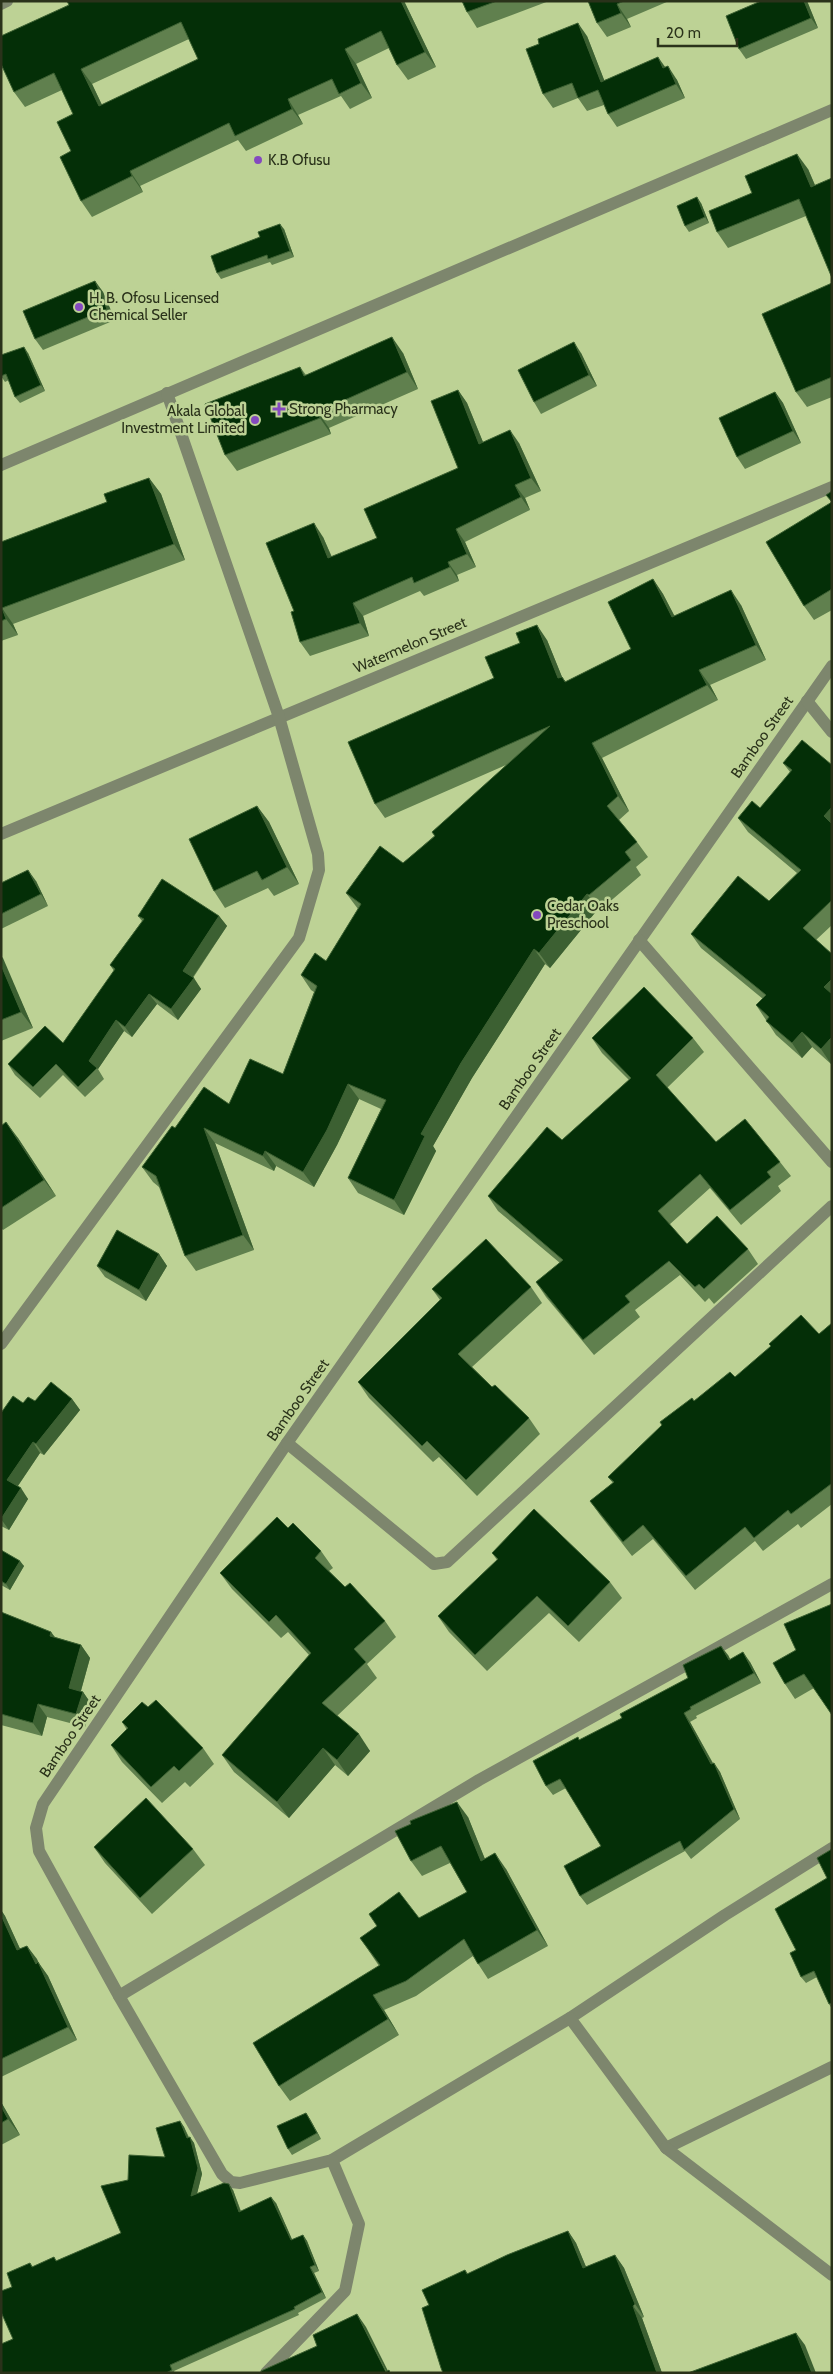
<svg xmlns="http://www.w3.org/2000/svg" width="833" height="2374" font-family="Cabin,sans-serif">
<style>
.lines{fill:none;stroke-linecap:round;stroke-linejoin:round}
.minor{stroke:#7d866d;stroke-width:12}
.wall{fill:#60804e;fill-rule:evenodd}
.shaded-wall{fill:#3c6032}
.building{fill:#042f07;stroke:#3c6032;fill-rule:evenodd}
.poi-dot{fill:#8449bf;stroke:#bdd295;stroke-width:2}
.labels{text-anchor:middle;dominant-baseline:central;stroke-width:5;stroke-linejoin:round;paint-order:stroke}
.poi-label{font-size:15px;fill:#2a321a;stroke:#bdd295;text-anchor:start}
.street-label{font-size:15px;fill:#2a321a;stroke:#bdd295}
</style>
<rect width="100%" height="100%" fill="#bdd295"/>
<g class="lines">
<g class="minor">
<polyline points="1,4 7,1"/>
<polyline points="1,465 832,110"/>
<polyline points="832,666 287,1443 43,1804 36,1828 39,1851 119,1996 222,2174 231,2182 240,2183 332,2160 570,2018 725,1915 832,1848"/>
<polyline points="807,701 832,732"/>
<polyline points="1,834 832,487"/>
<polyline points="639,940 832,1162"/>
<polyline points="1,1344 299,938 319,870 318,854 279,717 167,393"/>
<polyline points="287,1443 434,1564 447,1562 832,1206"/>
<polyline points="119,1996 479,1780 832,1584"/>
<polyline points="570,2018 666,2148 832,2067"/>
<polyline points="666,2148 832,2275"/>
<polyline points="266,2373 345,2291 359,2224 332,2160"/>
</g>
</g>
<g class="wall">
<path d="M67,1H404L436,67L408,80L397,65L389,48L356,64L372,98L350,109L341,96L298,115L303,124L246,151L238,140L140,186L143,192L92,217L81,201L71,151L73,114L62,90L25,107L14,92L69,5ZM189,39L198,59L102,105L92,84Z"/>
<polygon points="462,1 549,1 477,28 467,12"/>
<polygon points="588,1 669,1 627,19 631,27 607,37 597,23"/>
<polygon points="807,1 818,28 746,59 739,49"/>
<polygon points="587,36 604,80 665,67 677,80 685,98 617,127 608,114 604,105 587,111 578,98 553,108 543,94"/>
<polygon points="808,169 815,185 806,216 728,248 717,232"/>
<polygon points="701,203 709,223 689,232 685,226"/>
<polygon points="284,229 294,257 272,265 270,262 221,279 217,273"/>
<polygon points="95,281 103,292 115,320 43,350 35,339"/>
<polygon points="832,283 832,397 807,407 796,392"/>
<polygon points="28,353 45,391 20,403 15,397 9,380 5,382 1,376 1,355"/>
<polygon points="403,353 418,389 329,428 331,434 237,471 225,455 300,367 306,375"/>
<polygon points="581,353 597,386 541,414 534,402"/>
<polygon points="458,390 467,403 483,442 519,443 541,491 525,498 530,510 465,542 476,567 457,575 459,581 424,596 420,591 363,616 369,636 310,656 300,642 294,611 323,537 332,557 377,538 458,468"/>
<polygon points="775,392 783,403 801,443 745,469 737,457"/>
<polygon points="149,478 161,494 185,560 13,624 18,635 1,641 1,542 107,502"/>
<polygon points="832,491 832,610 814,620 804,606 831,502"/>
<polygon points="653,579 663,594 674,616 741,605 766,660 710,685 718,700 602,758 629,811 619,820 637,842 648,857 636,867 641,875 600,910 598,909 550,968 545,964 472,1078 433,1146 436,1151 404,1215 358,1193 348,1178 381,1109 359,1099 337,1145 314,1187 276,1166 274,1171 215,1143 254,1250 196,1271 185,1256 159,1187 153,1182 142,1167 175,1128 229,1104 283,1074 314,992 311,990 301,975 326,961 358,909 346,893 403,863 434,836 506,765 385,818 375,804 494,678 547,640 562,677 566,682 631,649"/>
<polygon points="783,763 832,765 832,925 816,940 831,1064 812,1047 802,1058 776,1035 756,1005 763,999 701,948 691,934 769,901 797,873 748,832 738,818 760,808 790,772"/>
<polygon points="257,806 269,822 299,884 274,896 268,888 225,908 214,891"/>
<polygon points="36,881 48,906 1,929 1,883"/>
<polygon points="138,916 219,916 227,926 193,978 201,989 178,1020 157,1004 132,1037 124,1031 98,1069 104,1079 85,1097 63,1075 40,1098 15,1075 8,1064 63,1043 114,971 110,965 142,921"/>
<polygon points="1,956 33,1028 1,1041"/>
<polygon points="592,1038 693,1038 704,1052 667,1088 716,1142 780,1162 791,1176 778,1186 781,1191 741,1225 710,1188 669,1225 687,1244 748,1249 758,1264 714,1304 709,1298 705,1302 680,1275 635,1310 640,1317 594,1355 546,1297 536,1282 560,1263 498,1211 488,1196 562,1140 629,1080 602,1053"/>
<polygon points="1,1126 18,1138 56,1196 3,1230 1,1228"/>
<polygon points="159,1254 167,1266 146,1301 105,1277 97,1266"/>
<polygon points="531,1287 542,1303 472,1367 492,1387 529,1418 540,1434 477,1496 439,1457 433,1462 369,1398 358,1382 440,1300 432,1289"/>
<polygon points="832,1323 832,1504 801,1528 798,1524 763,1551 755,1541 695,1590 653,1539 632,1556 600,1515 590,1501 613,1483 608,1477 694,1401 735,1377 819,1334"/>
<polygon points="72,1399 80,1410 44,1455 40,1453 18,1486 28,1499 9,1530 1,1526 1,1413 23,1403 35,1401"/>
<polygon points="288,1528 321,1551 333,1568 329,1571 345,1587 385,1621 396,1637 367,1664 377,1678 337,1716 370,1751 348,1776 335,1765 289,1818 234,1772 222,1755 309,1655 288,1632 281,1638 232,1589 220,1573"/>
<polygon points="1,1550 24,1566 10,1590 1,1585"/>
<polygon points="492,1553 610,1582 622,1598 579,1642 549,1613 487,1671 449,1632 438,1616 497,1560"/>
<polygon points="1,1612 51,1632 55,1637 81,1645 90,1658 81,1691 83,1692 92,1705 85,1727 47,1717 42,1736 1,1725"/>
<polygon points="796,1650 814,1688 795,1699 785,1684"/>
<polygon points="728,1655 730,1659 750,1662 761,1683 696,1716 697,1718 690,1722 713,1763 714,1763 720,1772 740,1819 691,1859 685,1851 587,1905 580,1896 601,1846 566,1788 553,1795 546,1786 580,1740 622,1718 688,1678"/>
<polygon points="148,1707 203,1748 214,1764 190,1787 185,1782 162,1803 122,1762 111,1745 127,1730 122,1722"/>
<polygon points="468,1817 485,1859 506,1869 548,1946 488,1979 473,1956 416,1996 384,2010 399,2035 290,2101 279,2086 379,1966 360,1938 419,1918 467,1892 450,1863 422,1876 411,1861"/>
<polygon points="94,1847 193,1849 205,1865 152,1914 105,1863"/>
<polygon points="832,1849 832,2009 829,2004 817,1977 806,1983 801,1977 796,1950 827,1878"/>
<polygon points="1,1910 5,1916 20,1949 27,1946 48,1976 77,2040 1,2077"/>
<polygon points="1,2102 20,2135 1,2145"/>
<polygon points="306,2113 321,2139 292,2155 288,2149"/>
<polygon points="180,2121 184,2127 189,2137 194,2143 202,2174 197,2193 233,2190 241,2211 276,2203 292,2240 303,2235 307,2241 319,2271 314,2273 326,2298 298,2313 299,2315 174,2371 175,2373 1,2373 13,2339 12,2287 30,2263 33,2267 54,2257 56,2261 121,2233 128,2180 165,2157"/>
<polygon points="568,2231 576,2243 586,2267 615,2255 624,2268 644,2317 642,2318 662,2373 443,2373 429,2305 465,2270 468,2274"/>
</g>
<g class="shaded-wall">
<polygon points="401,1 404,1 436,67 425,52"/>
<polygon points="804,1 807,1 818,28 811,18"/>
<polygon points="617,4 627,19 631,27 621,13"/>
<polygon points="578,23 587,36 610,95 601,82"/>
<polygon points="345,49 356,64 372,98 361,83"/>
<polygon points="658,57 668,71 663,68"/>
<polygon points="668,66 677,80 685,98 676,84"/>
<polygon points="81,69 92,84 110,122 99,106"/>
<polygon points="288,99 298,115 303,124 292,109"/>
<polygon points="797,154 808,169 822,202 811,187"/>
<polygon points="130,171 140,186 143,192 132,176"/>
<polygon points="697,197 701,203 709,223 705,217"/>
<polygon points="280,224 284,229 294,257 290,251"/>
<polygon points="95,281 103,292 115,320 107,309"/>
<polygon points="392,337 403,353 418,389 407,372"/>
<polygon points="574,342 581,353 597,386 589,375"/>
<polygon points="24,347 28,353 45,391 41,385"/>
<polygon points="458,390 467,403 489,457 479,444"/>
<polygon points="775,392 783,403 801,443 793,431"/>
<polygon points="318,412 329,428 331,434 320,418"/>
<polygon points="510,430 519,443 541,491 531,478"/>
<polygon points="149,478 161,494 185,560 174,544"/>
<polygon points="515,485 525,498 530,510 521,497"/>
<polygon points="314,523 323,537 338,572 328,558"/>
<polygon points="456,529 465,542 476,567 467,554"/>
<polygon points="448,562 457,575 459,581 450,567"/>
<polygon points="653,579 663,594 683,632 672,617"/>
<polygon points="731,590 741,605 766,660 756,645"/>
<polygon points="353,603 363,616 369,636 360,623"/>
<polygon points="2,608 13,624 18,635 6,619"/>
<polygon points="537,625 547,640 562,677 573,692 558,678"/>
<polygon points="699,670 710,685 718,700 707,685"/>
<polygon points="592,743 602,758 629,811 618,796"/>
<polygon points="257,806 269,822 299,884 287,867"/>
<polygon points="832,807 832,827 824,816"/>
<polygon points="28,870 36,881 48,906 41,894"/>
<polygon points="587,894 598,909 550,968 539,953"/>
<polygon points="219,916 227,926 190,981 183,971"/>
<polygon points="534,949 545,964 472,1078 433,1146 436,1151 404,1215 394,1200 421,1134 461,1063"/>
<polygon points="1,956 3,958 33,1028 21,1012 1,965"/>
<polygon points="194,978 201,989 178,1020 171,1009"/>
<polygon points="832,979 832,998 824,987"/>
<polygon points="149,994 157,1004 132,1037 125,1027"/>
<polygon points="116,1020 124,1031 98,1069 89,1061"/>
<polygon points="802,1032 812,1047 802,1058 792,1043"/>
<polygon points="832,1037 832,1063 831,1064 821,1049"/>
<polygon points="348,1084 359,1099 337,1145 314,1187 303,1172"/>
<polygon points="6,1122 18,1138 56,1196 44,1180"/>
<polygon points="204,1128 215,1143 254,1250 243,1235"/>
<polygon points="265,1151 276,1166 274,1171 263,1156"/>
<polygon points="159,1254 167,1266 146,1301 139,1290"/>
<polygon points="72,1399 80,1410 44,1455 36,1444"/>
<polygon points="33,1442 40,1453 15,1490 7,1480"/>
<polygon points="21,1488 28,1499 9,1530 1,1519"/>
<polygon points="20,1561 24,1566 10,1590 6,1584"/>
<polygon points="51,1632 60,1645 50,1636"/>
<polygon points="81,1645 90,1658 78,1701 69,1688"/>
<polygon points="721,1646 728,1655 735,1669 729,1660"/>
<polygon points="743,1652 750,1662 761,1683 754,1673"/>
<polygon points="83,1692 92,1705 85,1727 76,1714"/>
<polygon points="38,1704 47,1717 42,1736 33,1723"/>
<polygon points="684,1713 690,1722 718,1773 711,1764"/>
<polygon points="359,1734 370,1751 348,1776 337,1760"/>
<polygon points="323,1748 335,1765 289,1818 277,1802"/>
<polygon points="714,1763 720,1772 740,1819 734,1809"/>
<polygon points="457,1802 468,1817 492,1877 481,1861"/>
<polygon points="495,1853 506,1869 548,1946 537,1930"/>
<polygon points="1,1910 5,1916 27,1964 17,1950 1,1915"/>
<polygon points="27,1946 37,1959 45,1977 36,1964"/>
<polygon points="38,1962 48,1976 77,2040 68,2027"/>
<polygon points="373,1995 384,2010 399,2035 388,2019"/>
<polygon points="1,2102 20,2135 8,2119 1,2106"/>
<polygon points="306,2113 310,2119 321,2139 317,2133"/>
<polygon points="180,2121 184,2127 191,2144 187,2138"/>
<polygon points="190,2137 194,2143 202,2174 195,2202 191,2196"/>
<polygon points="229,2184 233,2190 243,2218 239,2212"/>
<polygon points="271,2197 276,2203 295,2246 291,2240"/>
<polygon points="568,2231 576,2243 592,2281 583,2268"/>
<polygon points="303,2235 307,2241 319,2271 315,2265"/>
<polygon points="615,2255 624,2268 644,2317 635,2304"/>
<polygon points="310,2267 314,2273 326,2298 322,2292"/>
<polygon points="633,2306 642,2318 662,2373 657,2373"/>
<polygon points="357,2314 366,2327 389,2373 387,2373"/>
<polygon points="796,2333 805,2345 816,2373 812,2373"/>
</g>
<g class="building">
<path d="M67,1H401L425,52L397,65L381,31L345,49L361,83L339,94L332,79L288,99L292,109L235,136L229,123L130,171L132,176L81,201L60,157L71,151L57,122L73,114L54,73L14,92L1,64V36L69,5ZM181,22L198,59L99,106L81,69Z"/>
<polygon points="462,1 497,1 467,12"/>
<polygon points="588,1 624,1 617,4 621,13 597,23"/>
<polygon points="761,1 804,1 811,18 739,49 726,16"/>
<polygon points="578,23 601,82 658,57 663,68 668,66 676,84 608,114 598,90 578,98 572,83 543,94 526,49 539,44 538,39"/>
<polygon points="797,154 811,187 832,178 832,278 799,199 717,232 709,211 752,193 745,176"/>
<polygon points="697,197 705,217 685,226 677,206"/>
<polygon points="280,224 290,251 268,259 267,255 217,273 211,256 260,237 258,232"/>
<polygon points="95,281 107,309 35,339 23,311"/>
<polygon points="832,283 832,377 796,392 762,314"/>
<polygon points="392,337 407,372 318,412 320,418 225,455 205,404 300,367 304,376"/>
<polygon points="574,342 589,375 534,402 518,370"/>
<polygon points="24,347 41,385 15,397 6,374 1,376 1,355"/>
<polygon points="458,390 479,444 510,430 531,478 515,485 521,497 456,529 467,554 448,562 450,567 414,583 412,577 353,603 360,623 300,642 291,612 294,611 266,543 314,523 328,558 377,538 364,509 458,468 431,401"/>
<polygon points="775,392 793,431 737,457 719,418"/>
<polygon points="149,478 174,544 2,608 6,619 1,621 1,542 107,502 104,494"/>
<polygon points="832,491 832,589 804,606 766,542 832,502 826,495"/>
<polygon points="653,579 672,617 731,590 756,645 699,670 707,685 592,743 618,796 607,806 637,842 625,852 631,860 589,895 587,894 539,953 534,949 461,1063 421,1134 425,1136 394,1200 348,1178 386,1100 348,1084 327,1130 303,1172 265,1151 263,1156 204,1128 243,1235 185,1256 156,1176 142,1167 172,1126 175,1128 204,1087 229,1104 250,1059 283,1074 317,986 301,975 315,953 326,961 361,904 346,893 380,846 403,863 435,836 432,832 550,726 375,804 348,742 494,678 485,657 520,643 516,633 537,625 558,678 562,677 565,682 631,649 608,602"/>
<polygon points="802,740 832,765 832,807 824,816 832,824 832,900 803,928 832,954 832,979 824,987 832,994 832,1037 821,1049 802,1032 792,1043 766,1021 769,1017 756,1005 766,995 691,934 738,876 769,901 801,870 738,818 752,801 760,808 792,770 783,763"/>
<polygon points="257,806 287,867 262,880 257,871 214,891 189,839"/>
<polygon points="28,870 41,894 1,914 1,883"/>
<polygon points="162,879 219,916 183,971 194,978 171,1009 149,994 125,1027 116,1020 89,1061 97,1068 78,1087 56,1064 33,1087 8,1064 45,1026 63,1043 115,969 110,965 144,919 138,916"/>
<polygon points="1,965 21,1012 1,1020"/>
<polygon points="644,987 693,1038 656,1075 716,1142 745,1119 780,1162 767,1172 771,1177 730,1210 700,1174 658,1211 687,1244 717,1216 748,1249 704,1289 699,1284 695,1287 669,1261 625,1296 630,1302 583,1340 536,1282 563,1260 488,1196 547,1127 562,1140 631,1078 592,1038"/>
<polygon points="6,1122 44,1180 1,1208 1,1126"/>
<polygon points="117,1230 159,1254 139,1290 97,1266"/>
<polygon points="486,1239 531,1287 458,1354 492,1387 495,1385 529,1418 466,1480 427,1441 422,1446 358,1382 442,1298 432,1289"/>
<polygon points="801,1315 819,1334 832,1323 832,1485 831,1484 791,1514 788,1510 754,1538 745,1527 686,1576 643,1525 623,1542 590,1501 614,1482 608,1477 662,1425 660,1422 692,1398 694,1401 730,1372 735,1377 771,1346 769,1344"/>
<polygon points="51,1382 72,1399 36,1444 33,1442 7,1480 21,1488 1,1519 1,1413 13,1396 23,1403 28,1397 35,1401"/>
<polygon points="534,1509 610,1582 568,1626 537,1596 475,1655 438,1616 498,1559 492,1553"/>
<polygon points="277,1517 288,1528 293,1523 321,1551 315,1558 345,1587 350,1583 385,1621 354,1649 366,1662 322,1703 359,1734 337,1760 323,1748 277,1802 222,1755 311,1653 276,1615 269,1622 220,1573"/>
<polygon points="1,1550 20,1561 6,1584 1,1581"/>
<polygon points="832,1604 832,1715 804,1674 785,1684 773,1663 796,1650 784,1624"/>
<polygon points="1,1612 51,1632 50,1636 81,1645 69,1688 83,1692 76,1714 38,1704 33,1723 1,1714"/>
<polygon points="721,1646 729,1660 743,1652 754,1673 690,1707 691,1709 684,1713 711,1764 714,1763 734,1809 684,1850 680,1841 580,1896 564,1866 601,1846 560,1779 546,1786 533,1761 578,1737 579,1740 622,1718 620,1714 688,1678 683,1665"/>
<polygon points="156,1700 203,1748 179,1771 174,1766 151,1787 111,1745 128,1728 122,1722 142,1702 148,1707"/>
<polygon points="146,1798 193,1849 140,1898 94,1847"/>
<polygon points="457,1802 481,1861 495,1853 537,1930 478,1964 464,1939 406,1981 373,1995 388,2019 279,2086 253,2043 380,1965 360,1938 377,1926 369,1914 399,1892 419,1918 467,1892 441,1846 411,1861 395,1831 411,1824 410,1821"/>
<polygon points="832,1849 832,2003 829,2004 814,1971 801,1977 790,1953 796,1950 775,1909 827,1878 817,1858"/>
<polygon points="1,1915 17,1950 27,1946 36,1964 38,1962 68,2027 1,2059"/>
<polygon points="1,2106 8,2119 1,2123"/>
<polygon points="306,2113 317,2133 288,2149 277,2126"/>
<polygon points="180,2121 187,2138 190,2137 198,2168 191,2196 224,2183 229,2184 239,2212 271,2197 291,2240 303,2235 315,2265 310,2267 322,2292 294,2307 295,2309 170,2365 172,2370 166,2373 1,2373 1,2344 13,2339 1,2312 1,2291 12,2287 7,2273 30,2263 32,2267 54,2257 56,2261 121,2233 101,2186 128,2180 129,2155 165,2157 156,2128"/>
<polygon points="568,2231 583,2268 615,2255 635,2304 633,2306 657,2373 443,2373 441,2368 422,2308 429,2305 422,2290 465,2270 467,2274 507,2255"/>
<polygon points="357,2314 386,2372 389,2370 390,2373 262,2373 261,2371 317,2346 313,2335"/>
<polygon points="796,2333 812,2373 688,2373"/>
</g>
<g class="poi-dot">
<circle cx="258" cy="160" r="5"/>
<circle cx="79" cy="307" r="5"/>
<path d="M276.5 401.5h5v5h5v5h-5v5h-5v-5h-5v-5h5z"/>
<circle cx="255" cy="420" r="5"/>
<circle cx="537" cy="915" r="5"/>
</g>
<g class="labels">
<g class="poi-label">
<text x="268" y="160">K.B Ofusu</text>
<text x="89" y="298">H. B. Ofosu Licensed<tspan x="89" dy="17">Chemical Seller</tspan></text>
<text x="289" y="409">Strong Pharmacy</text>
<text x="245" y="411" text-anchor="end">Akala Global<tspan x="245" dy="17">Investment Limited</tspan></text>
<text x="547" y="906">Cedar Oaks<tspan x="547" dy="17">Preschool</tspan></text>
</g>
<g class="street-label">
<text transform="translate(410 645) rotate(-23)">Watermelon Street</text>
<text transform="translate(762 737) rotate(-55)">Bamboo Street</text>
<text transform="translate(530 1069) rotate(-55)">Bamboo Street</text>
<text transform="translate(298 1400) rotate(-55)">Bamboo Street</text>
<text transform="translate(70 1736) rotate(-56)">Bamboo Street</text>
</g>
</g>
<rect width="833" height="2374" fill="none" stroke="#2a321a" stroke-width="5"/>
<path d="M658 38v8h79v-8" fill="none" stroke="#2a321a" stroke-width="2.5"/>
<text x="666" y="38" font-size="15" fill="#2a321a" stroke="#bdd295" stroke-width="4" paint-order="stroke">20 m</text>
</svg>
